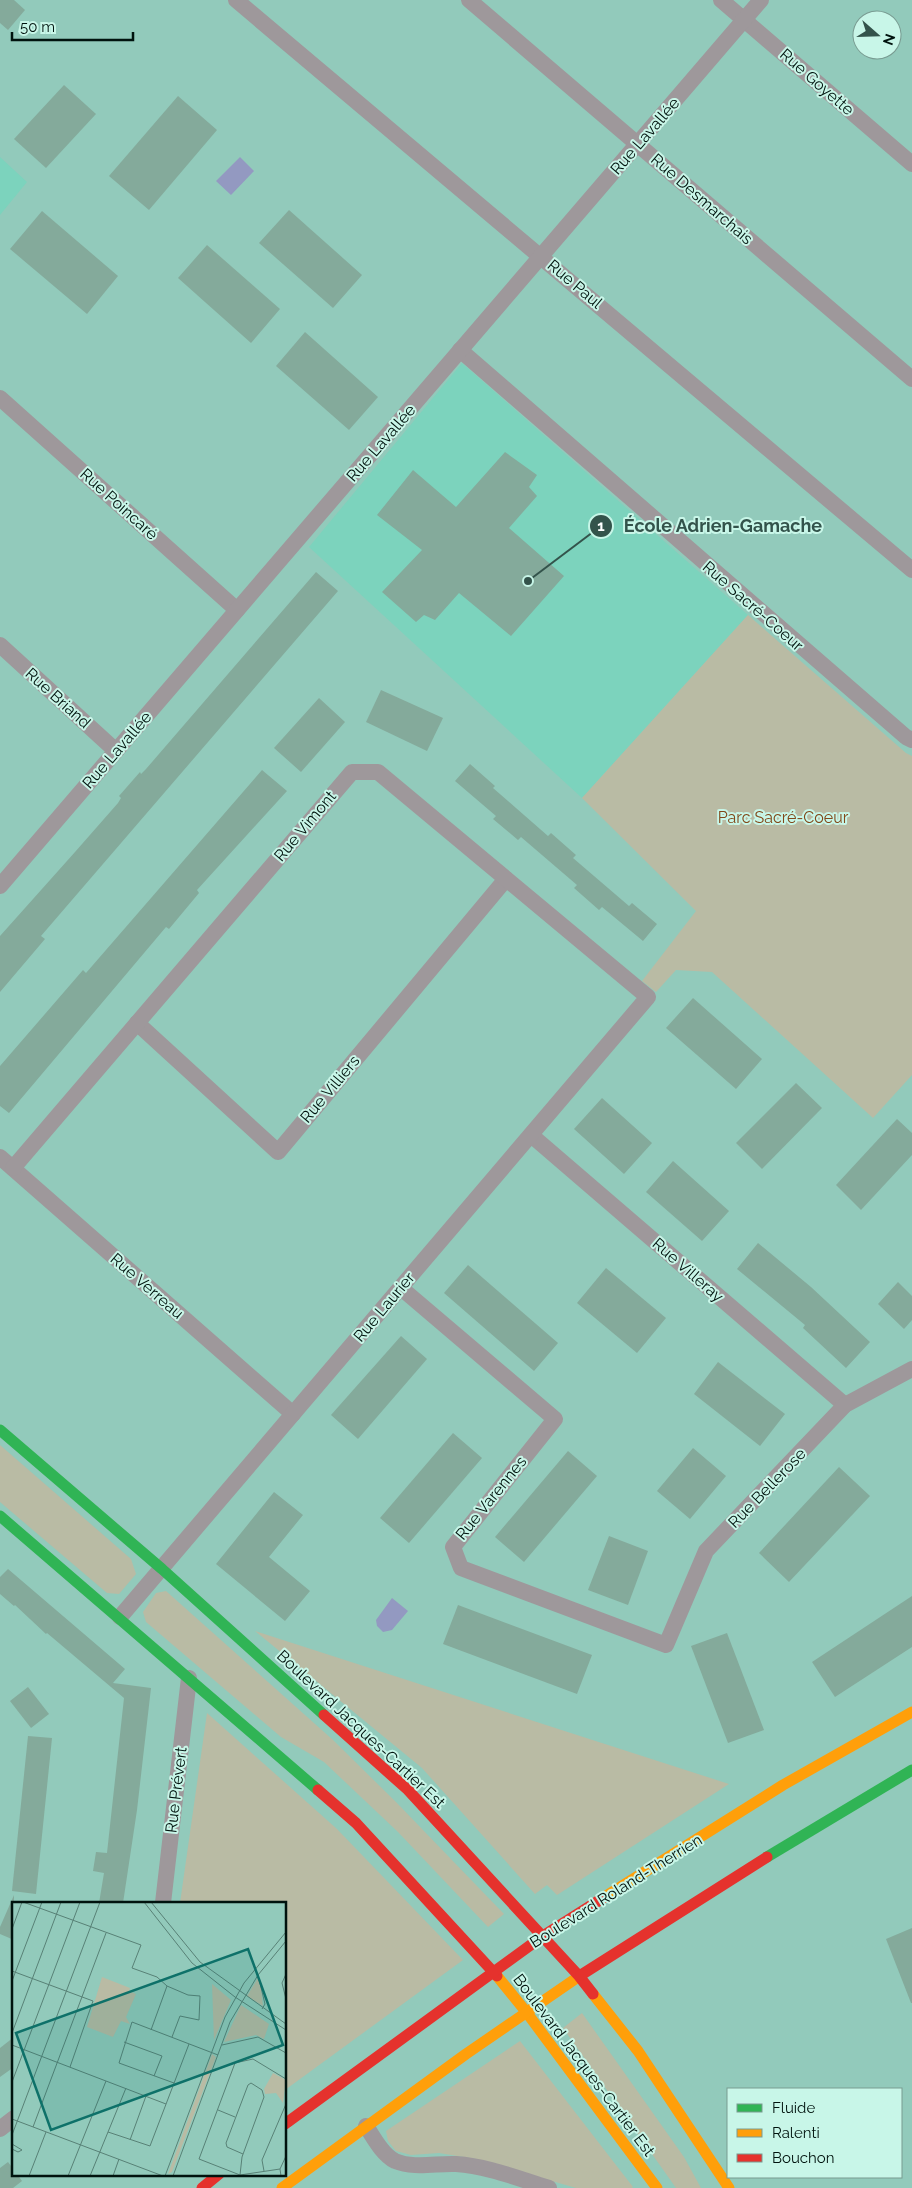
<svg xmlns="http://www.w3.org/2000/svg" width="912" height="2188" font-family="Raleway,sans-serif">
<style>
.built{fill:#7cd3bd}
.green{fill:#b9bba4}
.water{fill:#9399c1}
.building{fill:#84aa9b}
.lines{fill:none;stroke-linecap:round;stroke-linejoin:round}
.street{stroke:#9e989b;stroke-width:16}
.fast{stroke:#30b455;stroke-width:11}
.slow{stroke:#ff9f0a;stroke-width:11}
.jam{stroke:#e5322d;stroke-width:11}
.labels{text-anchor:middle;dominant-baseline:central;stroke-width:4;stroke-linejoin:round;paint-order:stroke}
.street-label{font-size:16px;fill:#00130e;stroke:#c8f6e8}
.park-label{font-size:16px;fill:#814718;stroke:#c8f6e8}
.inset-road{fill:none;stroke:#588176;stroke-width:1}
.view{fill:#0e7169;fill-opacity:0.15;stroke:#0e7169;stroke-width:2.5}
.inset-edge{fill:none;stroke:#00130e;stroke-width:2.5}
.leader{fill:none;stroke:#33534b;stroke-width:2}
.callout-dot{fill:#33534b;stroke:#c8f6e8;stroke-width:2}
.mark-label{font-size:15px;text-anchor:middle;font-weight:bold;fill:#fff}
.callout-label{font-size:18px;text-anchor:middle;font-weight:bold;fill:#33534b;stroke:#c8f6e8;stroke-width:4;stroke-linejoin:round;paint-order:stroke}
</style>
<rect width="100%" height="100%" fill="#92cabb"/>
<g class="built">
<polygon points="0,157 27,182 0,215"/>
<polygon points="462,363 748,615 582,798 309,547"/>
</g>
<g class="green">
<polygon points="748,615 906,753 912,756 912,1075 873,1118 712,972 676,970 656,992 642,981 696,911 582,798"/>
<polygon points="0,1445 131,1559 136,1574 119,1594 107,1593 0,1502"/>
<polygon points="166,1591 333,1740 396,1802 504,1914 488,1927 398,1832 324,1762 281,1737 146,1622 143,1612 156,1593"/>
<polygon points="255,1631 729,1784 557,1895 547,1885 535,1894 422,1768"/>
<polygon points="207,1713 337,1829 463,1960 285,2090 285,1903 180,1903"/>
<polygon points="582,2013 684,2157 701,2188 676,2188 563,2028"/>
<polygon points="520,2041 633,2187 632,2188 576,2188 476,2159 439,2153 411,2155 396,2151 388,2141 386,2131"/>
</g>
<g class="water">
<polygon points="240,157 254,171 231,195 216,181"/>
<polygon points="392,1598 408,1611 392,1630 383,1632 377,1626 376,1620"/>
</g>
<g class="building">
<polygon points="0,0 14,0 25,10 8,30 0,23"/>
<polygon points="64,85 96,114 46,168 14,139"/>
<polygon points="178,96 217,130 149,210 109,176"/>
<polygon points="289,210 362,275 333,308 259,243"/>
<polygon points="42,211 118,276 87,314 10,249"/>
<polygon points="207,245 280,309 251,343 178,278"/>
<polygon points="305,332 378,397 349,430 276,366"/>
<polygon points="505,452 537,475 529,487 537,496 509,528 564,576 511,636 459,593 435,620 424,615 416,622 382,592 422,550 377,515 413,470 456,507"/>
<polygon points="316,572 338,591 41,936 45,939 0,992 0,936 75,852 118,803 121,798 119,796 140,772 141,774 146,769"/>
<polygon points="381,690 443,718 427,751 366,722"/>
<polygon points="319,698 345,722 301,772 274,748"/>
<polygon points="470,764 495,786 493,788 548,836 551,833 576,855 573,858 629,906 632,903 657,924 643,941 602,907 599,910 574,888 577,885 521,837 518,840 493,819 496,816 455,781"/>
<polygon points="262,770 287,791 197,890 199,893 169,929 166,927 9,1113 0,1106 0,1066 83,970 86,973"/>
<polygon points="693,998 762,1059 736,1089 666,1028"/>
<polygon points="796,1083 822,1108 762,1169 736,1143"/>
<polygon points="602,1098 652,1143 624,1174 574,1129"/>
<polygon points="897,1119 912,1133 912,1155 861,1210 836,1185"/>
<polygon points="673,1161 729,1211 702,1241 646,1192"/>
<polygon points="758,1243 811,1287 870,1342 846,1368 803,1328 805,1325 737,1269"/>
<polygon points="468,1265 558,1343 534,1371 444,1293"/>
<polygon points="606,1268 666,1318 637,1353 577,1303"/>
<polygon points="898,1282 912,1296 912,1320 904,1329 878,1304"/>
<polygon points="401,1336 427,1359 358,1439 331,1415"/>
<polygon points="718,1362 785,1414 760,1446 694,1394"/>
<polygon points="453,1433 482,1458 409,1543 380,1518"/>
<polygon points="693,1448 726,1476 690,1519 657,1491"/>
<polygon points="568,1451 597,1476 524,1562 495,1537"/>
<polygon points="839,1467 870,1496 789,1582 759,1553"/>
<polygon points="274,1492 303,1515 269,1557 310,1591 285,1621 216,1564"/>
<polygon points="609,1536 648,1551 628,1605 588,1590"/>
<polygon points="8,1569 125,1669 113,1683 151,1688 137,1810 123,1903 99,1903 104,1873 93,1871 96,1852 107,1853 124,1698 47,1633 46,1634 15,1605 14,1606 0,1594 0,1577"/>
<polygon points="912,1596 912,1647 835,1697 812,1662"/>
<polygon points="458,1605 592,1655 577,1694 443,1644"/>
<polygon points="727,1633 764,1730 728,1743 691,1646"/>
<polygon points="28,1687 49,1714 31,1728 10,1701"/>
<polygon points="28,1736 52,1738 36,1894 12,1891"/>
<polygon points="14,1895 14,1940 0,1934 0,1927"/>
<polygon points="912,1928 912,2003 911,2003 886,1939"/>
<polygon points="14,2037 14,2067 0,2077 0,2048"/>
<polygon points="8,2162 14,2170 14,2174 17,2174 22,2181 13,2188 0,2188 0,2168"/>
</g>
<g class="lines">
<g class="street">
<polyline points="236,0 912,570"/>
<polyline points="469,0 912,379"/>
<polyline points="721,0 912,164"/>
<polyline points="460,350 906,737 912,740"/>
<polyline points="0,398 237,610"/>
<polyline points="0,645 116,751"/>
<polyline points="0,886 761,0"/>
<polyline points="137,1023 278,1152 506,879"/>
<polyline points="531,1135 845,1405"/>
<polyline points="0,1157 293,1414"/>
<polyline points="13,1168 352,772 378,772 648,997 120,1617"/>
<polyline points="401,1288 555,1419 453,1547 461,1568 666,1645 706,1551 845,1405 912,1369"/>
<polyline points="163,1903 189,1678"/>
<path d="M366,2126C374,2138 382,2154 395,2161C414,2169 437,2163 456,2164C488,2166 519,2179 549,2188"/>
<polyline points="0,2129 14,2118"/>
</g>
<g class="fast">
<polyline points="0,1430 162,1569 324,1715"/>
<polyline points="0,1516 318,1790"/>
<polyline points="767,1857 912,1770"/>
</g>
<g class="slow">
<polyline points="603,1898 783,1785 912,1712"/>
<polyline points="497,1976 527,2013 657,2188"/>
<polyline points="593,1994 638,2051 729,2188"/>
<polyline points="282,2188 466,2054 581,1975"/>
</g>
<g class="jam">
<polyline points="324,1715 408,1790 579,1976 593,1994"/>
<polyline points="318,1790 356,1823 497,1976"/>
<polyline points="581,1975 767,1857"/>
<polyline points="285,2124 543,1936 603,1898"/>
<polyline points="202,2188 219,2174"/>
</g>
</g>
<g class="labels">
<g class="street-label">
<text transform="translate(817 82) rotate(41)">Rue Goyette</text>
<text transform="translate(645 136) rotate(-49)">Rue Lavallée</text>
<text transform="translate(702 199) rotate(41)">Rue Desmarchais</text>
<text transform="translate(575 284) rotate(40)">Rue Paul</text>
<text transform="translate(381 443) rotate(-49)">Rue Lavallée</text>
<text transform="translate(119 504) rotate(42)">Rue Poincaré</text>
<text transform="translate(753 606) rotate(41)">Rue Sacré-Coeur</text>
<text transform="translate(58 698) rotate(42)">Rue Briand</text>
<text transform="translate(117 750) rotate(-49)">Rue Lavallée</text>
<text transform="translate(305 826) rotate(-50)">Rue Vimont</text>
<text transform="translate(330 1089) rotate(-50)">Rue Villiers</text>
<text transform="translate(688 1270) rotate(41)">Rue Villeray</text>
<text transform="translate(147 1286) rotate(41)">Rue Verreau</text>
<text transform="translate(384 1307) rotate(-50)">Rue Laurier</text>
<text transform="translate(767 1488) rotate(-46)">Rue Bellerose</text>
<text transform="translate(491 1498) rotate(-51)">Rue Varennes</text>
<text transform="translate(361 1729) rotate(43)">Boulevard Jacques-Cartier Est</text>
<text transform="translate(176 1790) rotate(-83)">Rue Prévert</text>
<text transform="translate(616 1891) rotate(-32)">Boulevard Roland-Therrien</text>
<text transform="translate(584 2065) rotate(53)">Boulevard Jacques-Cartier Est</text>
</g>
<g class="park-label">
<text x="783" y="817">Parc Sacré-Coeur</text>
</g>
</g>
<g transform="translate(12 1902)">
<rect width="274" height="274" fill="#92cabb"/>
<path d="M90,75L118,86L117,89L124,92L114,115L118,122L109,119L101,135L75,125ZM246,76L248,78L251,104L235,94ZM200,82L219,98L202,138ZM229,103L257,122L252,137L244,133L212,140ZM200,152L204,155L160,270L156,272ZM261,171L274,178L271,201L264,191L253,192L252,187Z" fill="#b9bba4"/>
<path class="inset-road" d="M11,0L129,43L120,66L145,75L155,84L176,93L188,94L187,118L168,114L160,135M132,0L180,61L223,95L274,128M139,0L188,60L274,122M0,27L10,0M0,69L81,99L58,165M274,72L270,81L274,97M246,73L253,102L250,107M0,79L30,0M139,128L155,84M0,131L49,0M112,140L150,154L142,174M0,143L154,202M210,143L246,135L274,151M0,180L68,0M162,181L107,161L120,120L206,153M206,208L223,215M0,217L151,274M21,225L94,31M96,230L138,244L177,142M0,233L88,0M118,238L134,194M0,242L10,248L6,250L0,247M268,267L228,273L187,257L223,161L241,157L274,177M252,269L250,258L274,202M228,273L230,255L252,195L250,188L239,181L236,183L214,241L215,245L231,252M17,274L34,230M56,274L94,179M78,274L114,186M101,274L107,257M153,274L213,115L232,81L274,30M161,274L218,120L246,73L274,39M269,274L268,267L274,254"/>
<path class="view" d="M236,47L271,143L39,228L4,131Z"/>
<rect width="274" height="274" class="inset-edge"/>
</g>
<path class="leader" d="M528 581L601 526"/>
<g class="callout-dot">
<circle cx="528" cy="581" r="5"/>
<circle cx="601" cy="526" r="12"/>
</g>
<g class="mark-label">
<text x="601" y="531">1</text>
</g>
<g class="callout-label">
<text x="723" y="532">École Adrien-Gamache</text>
</g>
<rect x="727" y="2088" width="175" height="90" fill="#c8f6e8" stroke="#789b91"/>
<rect x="737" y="2104" width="25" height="8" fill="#30b455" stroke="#789b91"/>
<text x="772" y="2113" font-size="15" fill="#00130e">Fluide</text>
<rect x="737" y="2129" width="25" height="8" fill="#ff9f0a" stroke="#789b91"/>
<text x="772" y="2138" font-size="15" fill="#00130e">Ralenti</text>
<rect x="737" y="2154" width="25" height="8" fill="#e5322d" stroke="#789b91"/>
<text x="772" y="2163" font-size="15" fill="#00130e">Bouchon</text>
<g transform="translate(877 35) rotate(110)"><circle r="24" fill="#c8f6e8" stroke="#789b91"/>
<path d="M0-4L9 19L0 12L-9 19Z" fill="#33534b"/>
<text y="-8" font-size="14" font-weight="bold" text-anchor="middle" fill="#00130e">N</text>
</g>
<path d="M12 32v8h121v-8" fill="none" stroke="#00130e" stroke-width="2.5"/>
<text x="20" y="32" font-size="15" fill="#00130e" stroke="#c8f6e8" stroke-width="4" paint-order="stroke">50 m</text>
</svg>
